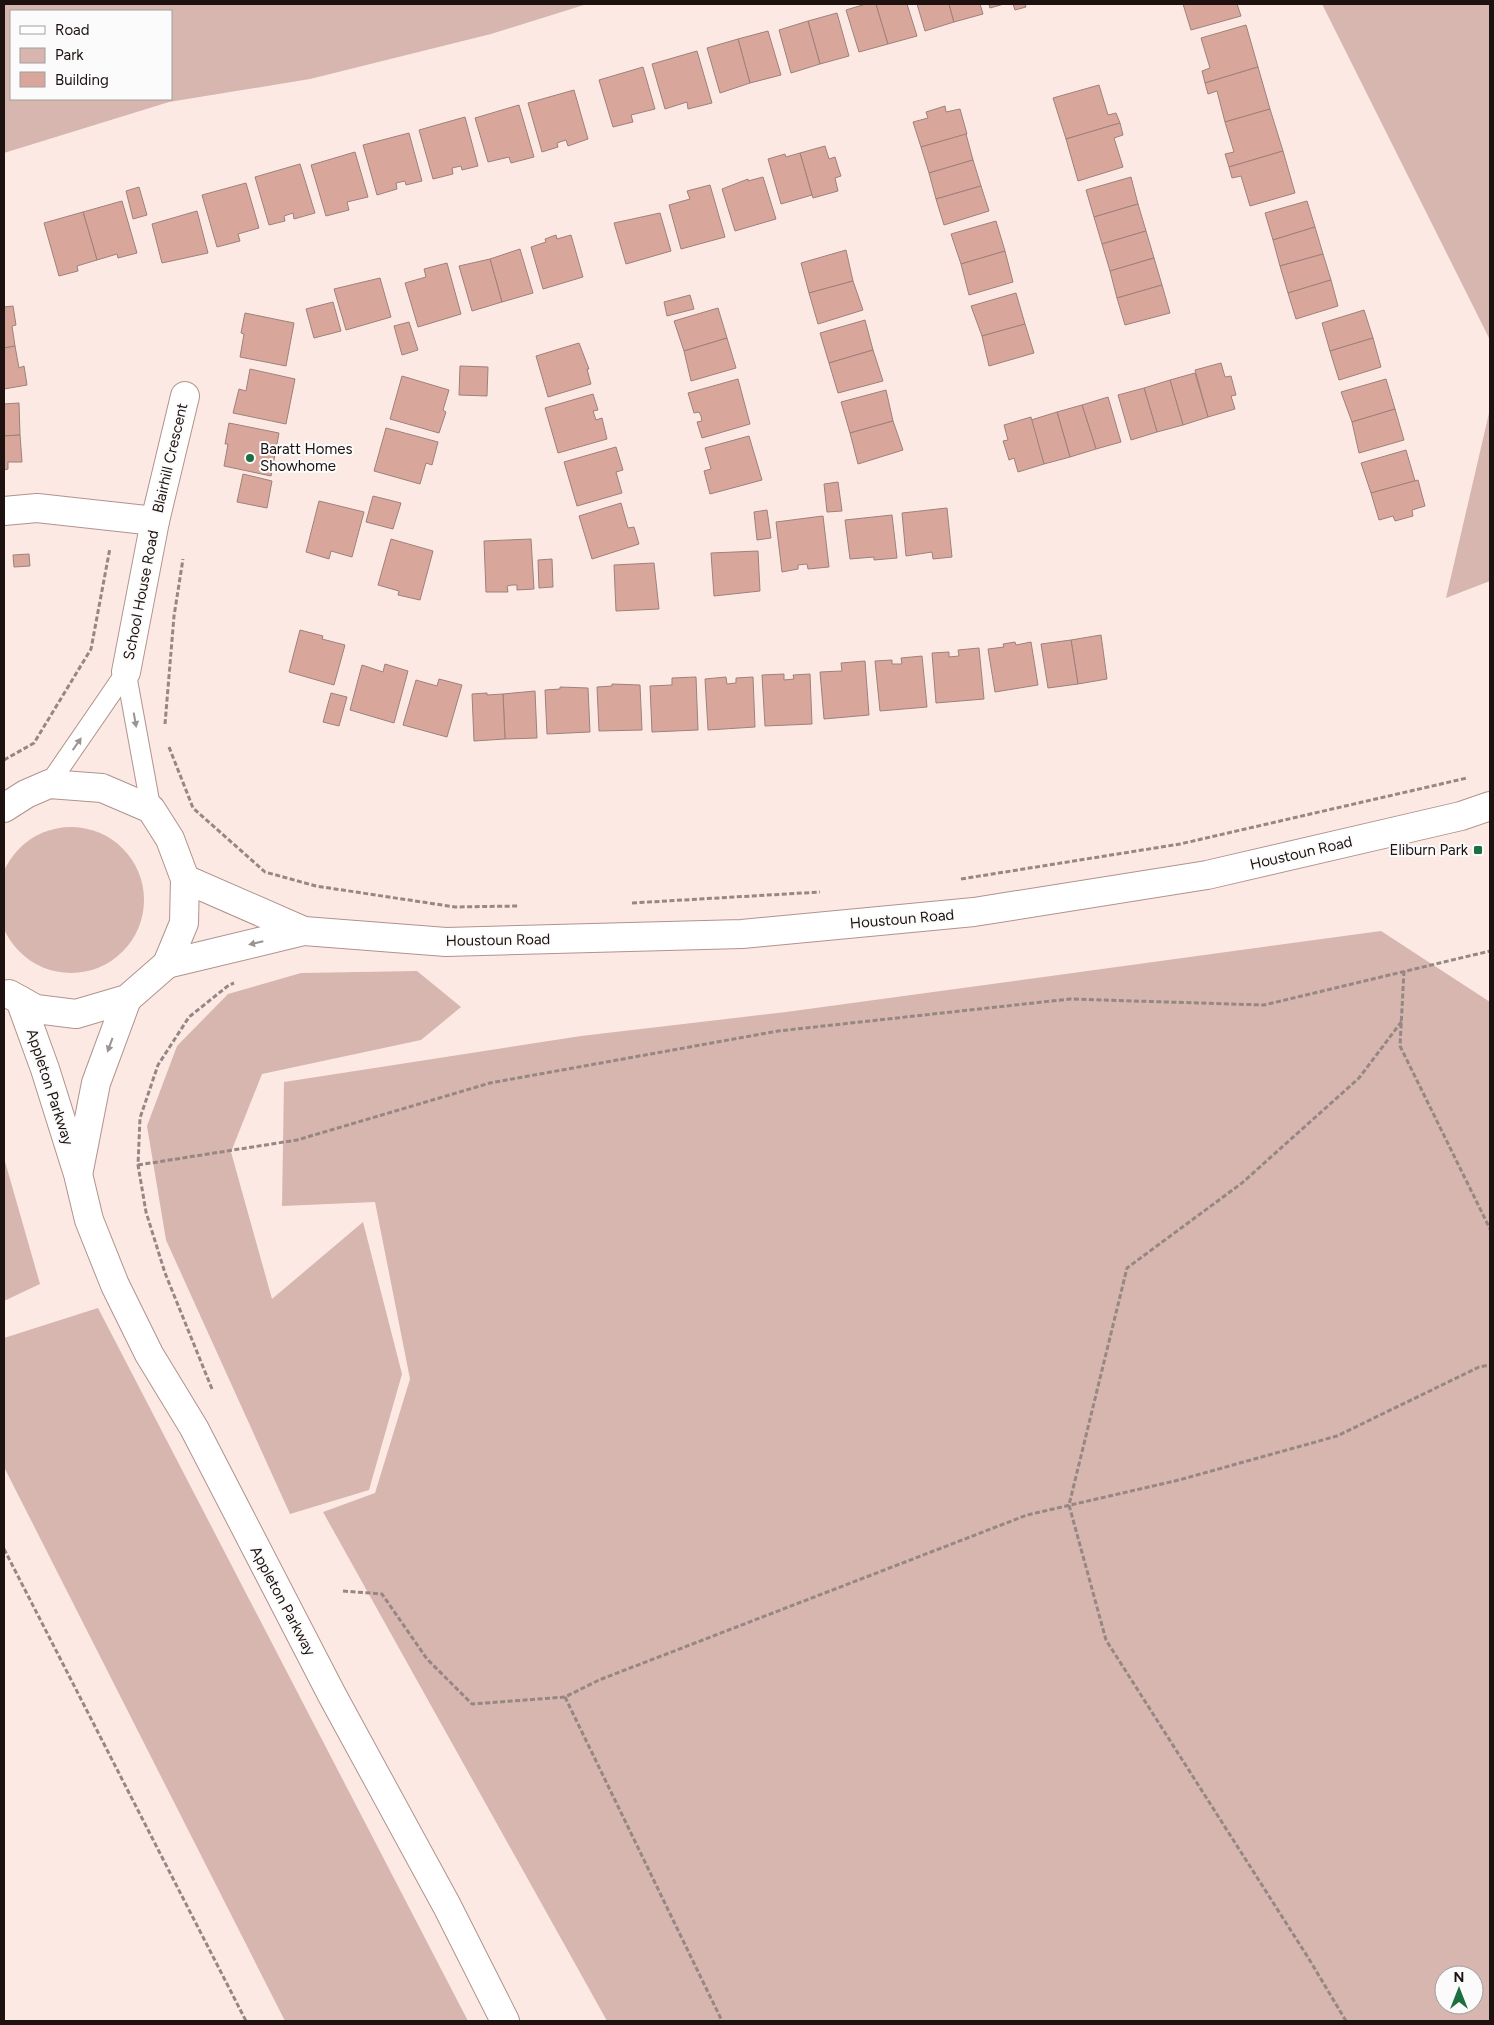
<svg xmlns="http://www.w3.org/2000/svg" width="1494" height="2025" font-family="Figtree,sans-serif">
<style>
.green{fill:#d6b6af;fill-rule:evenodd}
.building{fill:#d9a69b;stroke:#9e817b}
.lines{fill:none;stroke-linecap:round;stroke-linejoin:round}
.lane-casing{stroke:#b0938c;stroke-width:21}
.street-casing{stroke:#b0938c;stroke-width:30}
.secondary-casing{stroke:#b0938c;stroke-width:30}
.path{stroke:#978784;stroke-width:3;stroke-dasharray:5 2.5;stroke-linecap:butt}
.lane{stroke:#fff;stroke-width:19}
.street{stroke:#fff;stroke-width:28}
.secondary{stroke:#fff;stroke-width:28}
.oneway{fill:#999493}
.poi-dot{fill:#1c6f41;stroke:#fbfbfb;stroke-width:2}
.labels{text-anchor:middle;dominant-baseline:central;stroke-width:4;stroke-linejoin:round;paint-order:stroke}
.poi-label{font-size:15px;fill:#1d1210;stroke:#fbfbfb;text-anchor:start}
.street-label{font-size:15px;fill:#1d1210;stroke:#fbfbfb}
</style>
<rect width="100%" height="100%" fill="#fce9e4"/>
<g class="green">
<path d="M4,4H587L491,34L310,79L169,102L4,153ZM171,11V99H11V11Z"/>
<polygon points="1322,4 1490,4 1490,340"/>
<polygon points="1490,409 1490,581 1446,598"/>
<circle cx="71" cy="900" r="73"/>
<path d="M1381,931L1490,1002V2021H607L323,1512L375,1493L410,1379L375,1202L282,1206L284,1082L581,1036L786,1012ZM1444,1975H1474V2005H1444Z"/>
<polygon points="417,971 461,1007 421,1040 262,1074 231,1152 272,1299 363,1222 402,1374 369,1490 290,1514 166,1240 147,1126 177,1046 228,994 301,973"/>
<polygon points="4,1158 40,1284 4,1301"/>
<polygon points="98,1308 468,2021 285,2021 4,1467 4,1338"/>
</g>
<g class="building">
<polygon points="866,4 876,4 888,44 859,52 846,10"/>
<polygon points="876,4 907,4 917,36 888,44"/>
<polygon points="917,4 949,4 954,22 925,31"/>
<polygon points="949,4 980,4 983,14 954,22"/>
<polygon points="989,4 1004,4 990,8"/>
<polygon points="1013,4 1025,4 1026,7 1015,10"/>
<polygon points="1183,4 1237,4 1241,16 1191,30"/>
<polygon points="837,13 849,56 820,64 808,21"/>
<polygon points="808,21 820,64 791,73 779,30"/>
<polygon points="1246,25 1258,67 1205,83 1202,71 1210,68 1201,38"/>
<polygon points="768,31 781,75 750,83 738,39"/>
<polygon points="738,39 750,83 720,93 707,48"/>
<polygon points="697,51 712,103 688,109 687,102 665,109 652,64"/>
<polygon points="643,67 655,109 631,115 633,122 613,127 599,80"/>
<polygon points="1258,67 1270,109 1225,122 1217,91 1208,94 1205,83"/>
<polygon points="1099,85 1108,115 1116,113 1120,123 1066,139 1053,98"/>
<polygon points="574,90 588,139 568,146 566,140 557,143 558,147 542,152 528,103"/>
<polygon points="519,105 534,157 511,163 509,157 488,162 475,118"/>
<polygon points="945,106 946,112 960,109 967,134 921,147 913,122 928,118 926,112"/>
<polygon points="1270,109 1283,151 1229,167 1225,154 1234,152 1225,122"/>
<polygon points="465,117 478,166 462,170 461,166 452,168 453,174 433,179 419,130"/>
<polygon points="1120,123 1123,135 1114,138 1123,167 1078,181 1066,139"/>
<polygon points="409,133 422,181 406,185 405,181 396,183 397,189 377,195 363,145"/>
<polygon points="966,134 973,160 929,173 921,147"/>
<polygon points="825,146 829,159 835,157 838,167 841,176 835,178 838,191 813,198 800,153"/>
<polygon points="1283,151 1295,193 1250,206 1241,176 1232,178 1229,167"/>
<polygon points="355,152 368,197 347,202 349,210 326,216 311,165"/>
<polygon points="800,153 812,195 781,204 768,159 785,154 786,157"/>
<polygon points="973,160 981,186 936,199 929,173"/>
<polygon points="300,164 315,213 294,219 293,213 284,216 285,221 269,225 255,177"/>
<polygon points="763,177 776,219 735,231 722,189 748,179 748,181"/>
<polygon points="1131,177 1138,204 1094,217 1086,190"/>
<polygon points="246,183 259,228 238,234 240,241 217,247 202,195"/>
<polygon points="710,185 725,237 681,249 669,205 690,199 687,191"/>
<polygon points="981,186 989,211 944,225 936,199"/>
<polygon points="139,187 147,215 133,219 126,191"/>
<polygon points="122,201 137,253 118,258 117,254 97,260 83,212"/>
<polygon points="1307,201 1315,227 1273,240 1265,213"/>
<polygon points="1138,204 1146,231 1102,244 1094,217"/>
<polygon points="197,211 208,253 162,263 152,224"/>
<polygon points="83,212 97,260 77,266 78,271 59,276 44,223"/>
<polygon points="660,213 671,251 626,264 614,223"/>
<polygon points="996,221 1005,251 961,264 951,234"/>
<polygon points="1315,227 1323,254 1280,266 1273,240"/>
<polygon points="1146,231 1154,258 1110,271 1102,244"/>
<polygon points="556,235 557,239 571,235 583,277 543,289 531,247 546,242 545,239"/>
<polygon points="520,249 533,293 502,302 490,259"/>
<polygon points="846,250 853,281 809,293 801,263"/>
<polygon points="1005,251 1013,282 969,295 961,264"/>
<polygon points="1323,254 1331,280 1288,293 1280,266"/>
<polygon points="1154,258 1162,285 1117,298 1110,271"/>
<polygon points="490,259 502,302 472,311 459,266"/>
<polygon points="447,263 461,314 418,327 405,283 426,277 424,269"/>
<polygon points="380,278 391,317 346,330 334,289"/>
<polygon points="1331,280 1338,306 1296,319 1288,293"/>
<polygon points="853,281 863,310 818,324 809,293"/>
<polygon points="1162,285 1170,313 1125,325 1117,298"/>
<polygon points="1016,293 1025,324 982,336 971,306"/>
<polygon points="690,295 694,309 667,316 664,302"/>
<polygon points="333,302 341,331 314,338 306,309"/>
<polygon points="13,306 16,325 12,326 15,346 4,348 4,307"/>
<polygon points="718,308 727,338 684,351 674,321"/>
<polygon points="1364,310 1373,338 1330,351 1322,323"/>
<polygon points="245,313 294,323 286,366 240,357 244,334 241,333"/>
<polygon points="865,320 873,350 829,363 820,333"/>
<polygon points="409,322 418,350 402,355 394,326"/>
<polygon points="1025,324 1034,353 989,366 982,336"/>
<polygon points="727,338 736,368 691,381 684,351"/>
<polygon points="1373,338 1381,367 1339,380 1330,351"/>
<polygon points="579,343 589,369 587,369 591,384 548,397 536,356"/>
<polygon points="15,346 19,368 24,366 27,385 4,389 4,348"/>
<polygon points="873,350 883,381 838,393 829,363"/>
<polygon points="1221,363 1225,377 1231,376 1236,395 1231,396 1235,409 1208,417 1195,370"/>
<polygon points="460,366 488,367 487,396 459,395"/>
<polygon points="250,369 295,379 286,424 233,413 239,389 246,391"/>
<polygon points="1195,373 1208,417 1183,425 1170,380"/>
<polygon points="402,376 449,390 443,410 446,412 439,433 390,419"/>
<polygon points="738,379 750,424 702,438 697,422 702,421 701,416 699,412 694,413 688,393"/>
<polygon points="1386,379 1395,409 1352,422 1341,392"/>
<polygon points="1170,380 1183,425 1157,432 1144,388"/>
<polygon points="1144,388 1157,432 1131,440 1118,395"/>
<polygon points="886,390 893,421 850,433 841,402"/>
<polygon points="593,394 598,410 593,411 596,420 602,418 607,439 558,453 545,408"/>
<polygon points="1108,397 1121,442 1096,449 1082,405"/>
<polygon points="19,403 20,435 4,436 4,404"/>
<polygon points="1082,405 1096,449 1070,457 1057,412"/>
<polygon points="1395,409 1404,440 1359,453 1352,422"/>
<polygon points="1057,412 1070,457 1044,464 1031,420"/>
<polygon points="1031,417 1044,464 1018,472 1014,458 1009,460 1006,450 1003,441 1008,440 1004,425"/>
<polygon points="893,421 903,450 858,464 850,433"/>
<polygon points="229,423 279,433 271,476 224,466 228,444 225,444"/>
<polygon points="386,428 438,442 432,465 426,463 420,484 374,471"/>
<polygon points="20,435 22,462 8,462 8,469 4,470 4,436"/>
<polygon points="749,436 762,480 710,494 704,471 711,469 705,448"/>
<polygon points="616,447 623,470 616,472 622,493 577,506 564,462"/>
<polygon points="1406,450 1415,481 1371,493 1361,463"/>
<polygon points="243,474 272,481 267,508 237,502"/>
<polygon points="1418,480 1425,506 1412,510 1413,516 1395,521 1393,516 1379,520 1371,493"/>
<polygon points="838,482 842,511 827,512 824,484"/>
<polygon points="373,496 401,503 393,529 366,522"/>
<polygon points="319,501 364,512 352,557 331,551 329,559 306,552"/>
<polygon points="621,503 628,528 634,527 639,544 592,559 579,516"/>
<polygon points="947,508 952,557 933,559 932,552 906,556 902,513"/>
<polygon points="767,510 771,538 757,540 754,512"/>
<polygon points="892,515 897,558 874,560 874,557 850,559 845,520"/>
<polygon points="823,516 829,567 808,569 807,564 798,565 798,569 782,572 776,522"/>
<polygon points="391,539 433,551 420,600 398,595 399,591 378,585"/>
<polygon points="531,539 534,589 517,590 517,585 512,585 507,586 508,592 486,592 484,541"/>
<polygon points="758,551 760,591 714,596 711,553"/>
<polygon points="29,554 30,566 14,567 13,555"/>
<polygon points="552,559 553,587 539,588 538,560"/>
<polygon points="654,563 659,609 616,611 614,565"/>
<polygon points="300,630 323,636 322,639 345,645 334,685 289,672"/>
<polygon points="1101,635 1107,679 1078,684 1071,640"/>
<polygon points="1071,640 1078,684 1048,688 1041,644"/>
<polygon points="1015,642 1016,645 1031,642 1038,685 995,692 988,649 1004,647 1003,644"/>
<polygon points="979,648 984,699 936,703 932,653 949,652 949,657 959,656 958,650"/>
<polygon points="922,656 927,707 880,711 875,661 892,660 892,664 902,664 901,658"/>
<polygon points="865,661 869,715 824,719 820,672 842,671 841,663"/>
<polygon points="385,664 408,671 394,723 350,710 362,665 383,672"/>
<polygon points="784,674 784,680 794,679 793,675 810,674 812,724 765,726 762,675"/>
<polygon points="696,677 698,730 652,732 650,686 672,685 672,678"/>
<polygon points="726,677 727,684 736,683 736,678 753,677 755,727 708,730 705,679"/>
<polygon points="439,679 462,685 447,737 403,725 416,680 437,686"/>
<polygon points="612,684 640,685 642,730 599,731 597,687 612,686"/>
<polygon points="560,687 588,688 590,732 547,734 545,690 560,689"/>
<polygon points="535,691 537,738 505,739 503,694"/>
<polygon points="331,693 347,697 339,726 323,722"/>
<polygon points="487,693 487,695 503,694 505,739 474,741 472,694"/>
</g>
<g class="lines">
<g class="lane-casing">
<g id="lane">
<polyline points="126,672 151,809"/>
<polyline points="49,784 126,672"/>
</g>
</g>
<g class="street-casing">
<g id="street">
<polyline points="4,511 37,508 155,521"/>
<polyline points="126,672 155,521 185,396"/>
</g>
</g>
<g class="secondary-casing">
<g id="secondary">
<polyline points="4,808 26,794 49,784 102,788 151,809 170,839 185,879 184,923 167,964 127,999 76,1014 36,1009 9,994"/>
<polyline points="185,879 304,931"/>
<polyline points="167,964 304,931 446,942 742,934 974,912 1207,875 1461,816 1490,806"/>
<polyline points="20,1000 45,1069 78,1174 89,1220 115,1285 149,1354 194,1428 332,1695 447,1906 505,2021"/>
<polyline points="79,1170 96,1083 127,999"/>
</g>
</g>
<g class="path">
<polyline points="165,724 174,616 183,559"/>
<polyline points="169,747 193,808 265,872 316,886 455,907 518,906"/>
<polyline points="4,760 34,743 91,649 110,548"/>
<polyline points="961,879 1180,844 1467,778"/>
<polyline points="632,903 820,892"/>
<polyline points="1404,971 1400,1046 1490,1229"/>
<polyline points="138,1165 297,1140 490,1083 778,1031 1070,999 1264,1005 1490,951"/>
<polyline points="212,1389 165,1273 146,1212 138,1165 140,1118 158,1065 189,1017 229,985 234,983"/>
<polyline points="4,1549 246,2021"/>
<polyline points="343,1591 382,1594 427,1659 472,1704 565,1697 599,1680 1027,1515 1179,1480 1337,1436 1479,1367 1490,1365"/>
<polyline points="565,1697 722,2021"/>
<polyline points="1346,2021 1309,1959 1106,1640 1069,1505 1127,1268 1242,1183 1359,1078 1402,1021"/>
</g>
<use href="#lane" class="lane"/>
<use href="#street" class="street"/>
<use href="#secondary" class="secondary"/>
</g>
<defs><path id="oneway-solid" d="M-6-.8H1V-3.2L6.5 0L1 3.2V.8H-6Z" transform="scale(1.25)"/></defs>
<g class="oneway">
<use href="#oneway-solid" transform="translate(135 720) rotate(80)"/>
<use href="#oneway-solid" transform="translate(77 744) rotate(-55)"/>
<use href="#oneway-solid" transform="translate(256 943) rotate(167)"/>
<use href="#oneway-solid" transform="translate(110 1045) rotate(110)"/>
</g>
<g class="poi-dot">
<circle cx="250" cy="458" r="5"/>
<rect x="1473" y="845" width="10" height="10" rx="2.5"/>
</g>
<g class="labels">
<g class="poi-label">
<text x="260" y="449">Baratt Homes<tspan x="260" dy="17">Showhome</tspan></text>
<text x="1468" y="850" text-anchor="end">Eliburn Park</text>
</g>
<g class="street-label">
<text transform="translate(170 458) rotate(-77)">Blairhill Crescent</text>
<text transform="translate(141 595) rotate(-79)">School House Road</text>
<text transform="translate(1301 853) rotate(-13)">Houstoun Road</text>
<text transform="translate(902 919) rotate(-5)">Houstoun Road</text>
<text transform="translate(498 940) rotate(-1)">Houstoun Road</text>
<text transform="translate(50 1087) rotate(72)">Appleton Parkway</text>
<text transform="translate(283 1601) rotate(62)">Appleton Parkway</text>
</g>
</g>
<rect width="1494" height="2025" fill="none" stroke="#1d1210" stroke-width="10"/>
<rect x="10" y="10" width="162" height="90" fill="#fbfbfb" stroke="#a29e9d"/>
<rect x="20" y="26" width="25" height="8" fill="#ffffff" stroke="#a29e9d"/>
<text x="55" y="35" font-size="15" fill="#1d1210">Road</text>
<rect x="20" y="48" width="25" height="15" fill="#d6b6af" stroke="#a29e9d"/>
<text x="55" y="60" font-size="15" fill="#1d1210">Park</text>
<rect x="20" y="72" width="25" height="15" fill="#d9a69b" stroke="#a29e9d"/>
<text x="55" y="85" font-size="15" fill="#1d1210">Building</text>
<g transform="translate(1459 1990)"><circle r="24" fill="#fbfbfb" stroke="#a29e9d"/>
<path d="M0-4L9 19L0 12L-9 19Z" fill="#1c6f41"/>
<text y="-8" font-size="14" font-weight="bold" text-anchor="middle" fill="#1d1210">N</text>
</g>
</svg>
